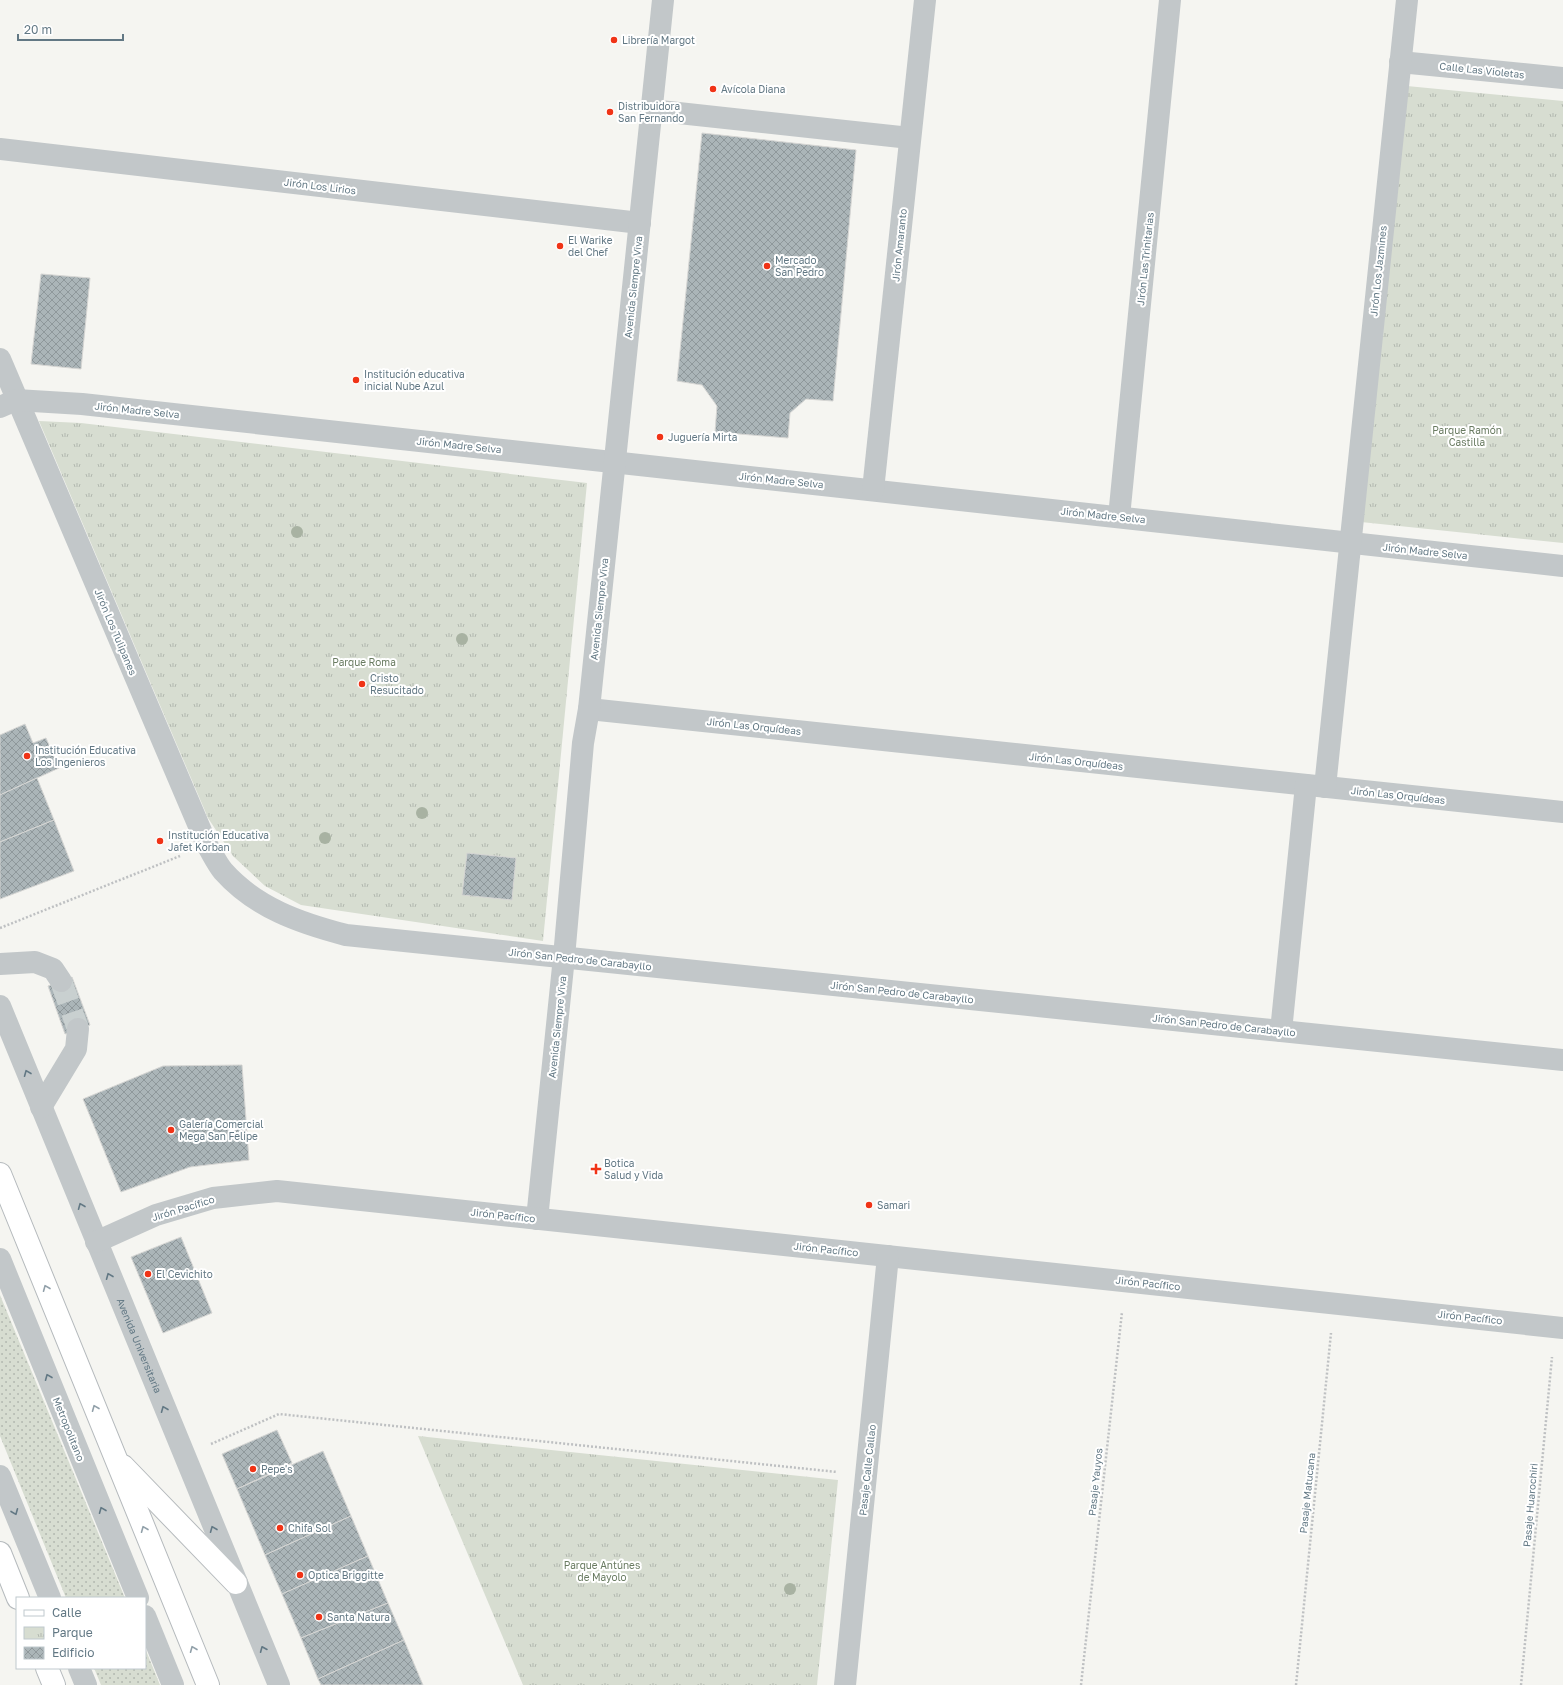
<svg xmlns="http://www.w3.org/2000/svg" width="1563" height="1685" font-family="'Golos Text',sans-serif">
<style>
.grass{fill:url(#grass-dots)}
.park{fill:url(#park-tufts)}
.building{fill:url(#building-cross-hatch);stroke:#d6d6d4}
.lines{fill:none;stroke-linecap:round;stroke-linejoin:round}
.minor-tunnel{stroke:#c9d0d0;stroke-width:22;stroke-dasharray:22 11;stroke-linecap:butt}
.major-casing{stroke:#b5babd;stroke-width:24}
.path{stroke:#bec0c2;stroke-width:2.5;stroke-dasharray:2 2;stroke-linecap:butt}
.minor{stroke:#c2c7c9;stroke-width:22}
.major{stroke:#fff;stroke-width:22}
.tree{fill:#a8b2a2}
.oneway{stroke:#627884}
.oneway2{stroke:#91a0a9}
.poi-dot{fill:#f03316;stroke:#fff;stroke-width:1.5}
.labels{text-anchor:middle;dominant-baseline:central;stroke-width:4;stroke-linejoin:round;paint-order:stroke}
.poi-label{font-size:10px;fill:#627884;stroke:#fff;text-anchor:start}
.street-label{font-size:10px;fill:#627884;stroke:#fff}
.park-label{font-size:10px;fill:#697b61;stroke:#fff}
</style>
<defs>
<pattern id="grass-dots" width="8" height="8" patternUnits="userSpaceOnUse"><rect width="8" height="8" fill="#d7ddd1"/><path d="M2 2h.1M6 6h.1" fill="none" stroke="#b2b8af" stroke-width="1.8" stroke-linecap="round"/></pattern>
<pattern id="park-tufts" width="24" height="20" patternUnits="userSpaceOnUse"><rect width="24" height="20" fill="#d7ddd1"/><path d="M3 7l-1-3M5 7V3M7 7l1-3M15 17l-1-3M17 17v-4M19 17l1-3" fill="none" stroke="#b2b8af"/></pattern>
<pattern id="building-cross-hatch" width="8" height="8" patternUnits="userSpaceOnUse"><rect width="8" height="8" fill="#abb5b8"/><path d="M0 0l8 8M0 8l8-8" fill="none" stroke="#8f989b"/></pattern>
</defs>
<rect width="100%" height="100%" fill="#f5f5f1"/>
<g class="grass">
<polygon points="0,1295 125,1598 66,1598 0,1436"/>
<polygon points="145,1648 160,1685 101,1685 94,1668 145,1668"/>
</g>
<g class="park">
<polygon points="1407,86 1563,101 1563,543 1361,522"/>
<polygon points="39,421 81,423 587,483 543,941 301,905 265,886 233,856 208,818"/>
<polygon points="418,1436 838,1480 817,1685 523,1685"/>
</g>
<g class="building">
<polygon points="702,133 856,150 833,401 806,399 790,413 788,438 715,432 717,406 702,385 677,381"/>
<polygon points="41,274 90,278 81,369 31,364"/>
<polygon points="25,724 33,743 46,738 59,768 0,795 0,735"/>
<polygon points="37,778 54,820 0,842 0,795"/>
<polygon points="54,820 74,871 0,899 0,842"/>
<polygon points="467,853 516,858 512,900 462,895"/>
<polygon points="72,977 90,1025 65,1034 48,986"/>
<polygon points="242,1065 249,1160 190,1167 121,1192 83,1099 163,1066"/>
<polygon points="181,1237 212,1313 163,1333 131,1257"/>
<polygon points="277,1430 292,1463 237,1489 222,1454"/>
<polygon points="323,1451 351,1516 265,1555 237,1489"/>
<polygon points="351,1516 368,1556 282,1594 265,1555"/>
<polygon points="368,1556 388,1603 301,1638 282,1594"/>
<polygon points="388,1603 404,1640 318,1679 301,1638"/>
<polygon points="404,1640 423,1685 321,1685 318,1679"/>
</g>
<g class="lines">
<polyline class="minor-tunnel" points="61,981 78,1029"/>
<g class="major-casing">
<g id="major">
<polyline points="0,1174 208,1685"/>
<polyline points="123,1466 236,1583"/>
<polyline points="0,1553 18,1598"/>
<polyline points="47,1668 54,1685"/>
</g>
</g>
<g class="path">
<polyline points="0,928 180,856"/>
<polyline points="211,1444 279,1414 837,1472"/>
<polyline points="1081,1685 1122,1312"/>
<polyline points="1296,1685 1331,1333"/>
<polyline points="1521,1685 1552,1357"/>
</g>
<g class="minor">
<polyline points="1400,62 1563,78"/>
<polyline points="651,110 910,138"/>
<polyline points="0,149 640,223"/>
<path d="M0,359L207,845C212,853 217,864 223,871C256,908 300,923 346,935L1563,1060"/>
<polyline points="0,407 16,400 82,404 1563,566"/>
<polyline points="873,490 925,0"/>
<polyline points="1119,517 1170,0"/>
<polyline points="589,709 1563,812"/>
<polyline points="1325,787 1407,0"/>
<polyline points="0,964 35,962 53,969 61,981"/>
<path id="s1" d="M0,1006L279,1685"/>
<polyline points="1281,1031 1306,785"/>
<polyline points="41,1107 76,1049 78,1029"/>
<polyline points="537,1219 564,957 583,743 589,709 663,0"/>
<polyline points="96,1242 156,1215 213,1198 277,1191 1563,1328"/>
<polyline points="0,1259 138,1598"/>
<polyline points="0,1476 50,1598"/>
<polyline points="145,1616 173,1685"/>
<polyline points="79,1668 86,1685"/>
<polyline points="845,1685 888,1256"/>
</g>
<use href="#major" class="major"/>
</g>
<g class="tree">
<circle cx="297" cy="532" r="6"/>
<circle cx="462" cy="639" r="6"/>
<circle cx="422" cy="813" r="6"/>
<circle cx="325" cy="838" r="6"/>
<circle cx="790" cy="1589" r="6"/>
</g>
<defs><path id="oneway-chevron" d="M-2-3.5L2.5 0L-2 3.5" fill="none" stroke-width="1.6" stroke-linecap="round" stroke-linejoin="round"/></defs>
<g class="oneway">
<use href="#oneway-chevron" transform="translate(27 1073) rotate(-112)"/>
<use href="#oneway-chevron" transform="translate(81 1206) rotate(-112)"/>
<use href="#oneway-chevron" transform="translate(109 1276) rotate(-112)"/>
<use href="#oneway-chevron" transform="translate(48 1377) rotate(-112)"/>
<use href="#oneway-chevron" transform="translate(164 1409) rotate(-112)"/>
<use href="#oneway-chevron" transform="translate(102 1510) rotate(-112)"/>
<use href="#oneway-chevron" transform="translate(15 1512) rotate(68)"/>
<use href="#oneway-chevron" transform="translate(213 1529) rotate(-112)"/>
<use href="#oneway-chevron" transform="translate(263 1649) rotate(-113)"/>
</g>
<g class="oneway2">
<use href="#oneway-chevron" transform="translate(46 1288) rotate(-112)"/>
<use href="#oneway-chevron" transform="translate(95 1408) rotate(-112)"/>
<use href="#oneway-chevron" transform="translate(144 1529) rotate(-112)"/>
<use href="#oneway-chevron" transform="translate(193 1649) rotate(-112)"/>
</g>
<g class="poi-dot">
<circle cx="614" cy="40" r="4"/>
<circle cx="713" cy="89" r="4"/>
<circle cx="610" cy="112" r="4"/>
<circle cx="560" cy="246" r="4"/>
<circle cx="767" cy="266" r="4"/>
<circle cx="356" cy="380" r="4"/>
<circle cx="660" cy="437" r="4"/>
<circle cx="362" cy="684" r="4"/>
<circle cx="27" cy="756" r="4"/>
<circle cx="160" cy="841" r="4"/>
<circle cx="171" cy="1130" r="4"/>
<path d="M594 1163h4v4h4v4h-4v4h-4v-4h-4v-4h4z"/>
<circle cx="869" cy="1205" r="4"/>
<circle cx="148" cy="1274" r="4"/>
<circle cx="253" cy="1469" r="4"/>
<circle cx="280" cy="1528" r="4"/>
<circle cx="300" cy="1575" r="4"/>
<circle cx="319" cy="1617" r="4"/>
</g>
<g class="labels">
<g class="poi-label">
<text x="622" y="40">Librería Margot</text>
<text x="721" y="89">Avícola Diana</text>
<text x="618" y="106">Distribuidora<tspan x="618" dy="12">San Fernando</tspan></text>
<text x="568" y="240">El Warike<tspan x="568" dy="12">del Chef</tspan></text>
<text x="775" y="260">Mercado<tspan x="775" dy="12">San Pedro</tspan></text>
<text x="364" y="374">Institución educativa<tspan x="364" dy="12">inicial Nube Azul</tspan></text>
<text x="668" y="437">Juguería Mirta</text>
<text x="370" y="678">Cristo<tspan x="370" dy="12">Resucitado</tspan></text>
<text x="35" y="750">Institución Educativa<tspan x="35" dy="12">Los Ingenieros</tspan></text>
<text x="168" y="835">Institución Educativa<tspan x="168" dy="12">Jafet Korban</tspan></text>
<text x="179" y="1124">Galería Comercial<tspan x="179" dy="12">Mega San Felipe</tspan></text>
<text x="604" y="1163">Botica<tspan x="604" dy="12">Salud y Vida</tspan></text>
<text x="877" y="1205">Samari</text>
<text x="156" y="1274">El Cevichito</text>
<text x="261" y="1469">Pepe's</text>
<text x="288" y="1528">Chifa Sol</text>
<text x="308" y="1575">Optica Briggitte</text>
<text x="327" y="1617">Santa Natura</text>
</g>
<g class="street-label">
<text transform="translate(1482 70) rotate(6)">Calle Las Violetas</text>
<text transform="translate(320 186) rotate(7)">Jirón Los Lirios</text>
<text transform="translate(899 245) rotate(-84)">Jirón Amaranto</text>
<text transform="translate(1145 259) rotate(-84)">Jirón Las Trinitarias</text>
<text transform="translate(1378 271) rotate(-84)">Jirón Los Jazmines</text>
<text transform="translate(633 287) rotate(-84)">Avenida Siempre Viva</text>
<text transform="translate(137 410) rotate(6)">Jirón Madre Selva</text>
<text transform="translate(459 445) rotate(6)">Jirón Madre Selva</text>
<text transform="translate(781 480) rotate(6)">Jirón Madre Selva</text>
<text transform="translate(1103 515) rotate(6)">Jirón Madre Selva</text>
<text transform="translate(1425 551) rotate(6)">Jirón Madre Selva</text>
<text transform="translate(599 609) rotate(-84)">Avenida Siempre Viva</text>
<text transform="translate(116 632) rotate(67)">Jirón Los Tulipanes</text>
<text transform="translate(754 726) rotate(6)">Jirón Las Orquídeas</text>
<text transform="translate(1076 761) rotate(6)">Jirón Las Orquídeas</text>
<text transform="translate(1398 795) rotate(6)">Jirón Las Orquídeas</text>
<text transform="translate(580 959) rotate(6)">Jirón San Pedro de Carabayllo</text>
<text transform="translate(902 992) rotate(6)">Jirón San Pedro de Carabayllo</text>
<text transform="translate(1224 1025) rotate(6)">Jirón San Pedro de Carabayllo</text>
<text transform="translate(557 1027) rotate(-84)">Avenida Siempre Viva</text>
<text transform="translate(183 1208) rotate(-17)">Jirón Pacífico</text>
<text transform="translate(503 1215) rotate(6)">Jirón Pacífico</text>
<text transform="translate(826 1249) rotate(6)">Jirón Pacífico</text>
<text transform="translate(1148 1283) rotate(6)">Jirón Pacífico</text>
<text transform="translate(1470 1317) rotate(6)">Jirón Pacífico</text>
<text stroke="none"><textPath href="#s1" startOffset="367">Avenida Universitaria</textPath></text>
<text transform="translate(69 1429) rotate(68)">Metropolitano</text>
<text transform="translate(867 1470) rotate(-84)">Pasaje Calle Callao</text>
<text transform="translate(1095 1482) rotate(-84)">Pasaje Yauyos</text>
<text transform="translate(1307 1493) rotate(-84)">Pasaje Matucana</text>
<text transform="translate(1530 1505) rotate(-85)">Pasaje Huarochiri</text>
</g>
<g class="park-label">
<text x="1467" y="430">Parque Ramón<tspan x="1467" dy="12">Castilla</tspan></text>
<text x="364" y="662">Parque Roma</text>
<text x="602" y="1565">Parque Antúnes<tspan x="602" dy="12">de Mayolo</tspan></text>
</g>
</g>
<rect x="16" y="1597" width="130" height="72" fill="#ffffff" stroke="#c0c9ce"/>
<rect x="24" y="1610" width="20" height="6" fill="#ffffff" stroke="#c0c9ce"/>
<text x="52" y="1617" font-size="12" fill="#627884">Calle</text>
<rect x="24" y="1627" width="20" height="12" fill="url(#park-tufts)" stroke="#c0c9ce"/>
<text x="52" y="1637" font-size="12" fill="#627884">Parque</text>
<rect x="24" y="1647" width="20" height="12" fill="url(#building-cross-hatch)" stroke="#c0c9ce"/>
<text x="52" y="1657" font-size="12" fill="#627884">Edificio</text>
<path d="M18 34v6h105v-6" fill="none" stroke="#627884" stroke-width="2"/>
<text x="24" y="34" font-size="12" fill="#627884" stroke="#ffffff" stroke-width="3" paint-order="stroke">20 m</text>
</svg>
